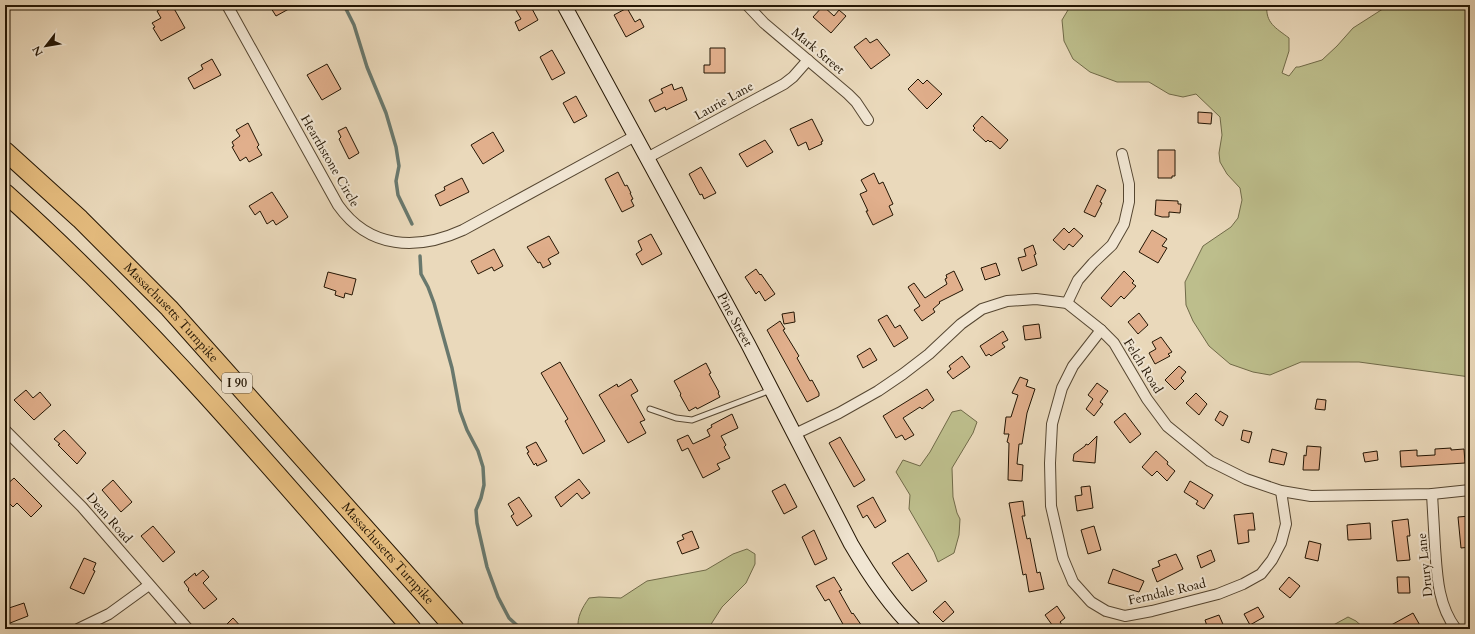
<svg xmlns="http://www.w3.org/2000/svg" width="1475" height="634" font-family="Cardo,serif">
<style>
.green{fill:#bdbe8c;stroke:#706a48}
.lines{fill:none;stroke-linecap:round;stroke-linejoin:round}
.stream{stroke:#69786d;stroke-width:3.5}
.building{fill:#e1af8c;stroke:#231503}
.lane-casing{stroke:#554631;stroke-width:7}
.street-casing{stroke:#554631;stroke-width:12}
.secondary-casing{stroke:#231503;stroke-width:16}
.highway-casing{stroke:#231503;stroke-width:20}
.lane{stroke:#f1e6d3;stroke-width:5}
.street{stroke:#f1e6d3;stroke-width:10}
.secondary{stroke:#f1e6d3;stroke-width:14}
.highway{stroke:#e5bc7e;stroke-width:18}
.labels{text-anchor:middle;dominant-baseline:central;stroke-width:4;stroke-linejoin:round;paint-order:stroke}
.shield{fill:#f1e6d3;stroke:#615441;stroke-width:1}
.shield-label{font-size:12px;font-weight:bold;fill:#231503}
.street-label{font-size:13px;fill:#231503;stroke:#f1e6d3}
</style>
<rect width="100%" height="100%" fill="#ead9bb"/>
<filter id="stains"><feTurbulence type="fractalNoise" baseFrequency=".005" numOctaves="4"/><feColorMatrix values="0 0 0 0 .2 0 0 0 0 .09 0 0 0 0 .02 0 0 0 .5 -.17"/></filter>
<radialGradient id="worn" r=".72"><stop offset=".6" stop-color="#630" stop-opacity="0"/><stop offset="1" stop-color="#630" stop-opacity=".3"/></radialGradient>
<g class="green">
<path d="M1071,5H1267C1265,23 1276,28 1289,38V51L1282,73L1289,76L1296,67H1299L1322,60L1337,46L1353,28L1389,5H1470V377L1359,362H1301L1270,375L1253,372L1230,364L1209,346L1193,321L1186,305L1185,282L1203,246L1231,227L1238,218L1242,200L1240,188L1227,174L1220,162L1219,153L1222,135L1220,117L1196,94L1183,97L1169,94L1149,82H1117L1090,72L1073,59L1064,41L1062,20Z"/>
<polygon points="961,410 977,422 973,433 952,468 953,497 957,513 960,519 959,535 954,553 938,562 934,552 909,509 910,495 896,472 903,460 920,466 930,452 952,412"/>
<path d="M747,549L755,554V564L746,583L722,607L708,629H578C577,617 582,608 589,598L599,597L621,598L647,581L706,570L733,554Z"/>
<polygon points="1348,617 1356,621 1365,629 1326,629"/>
</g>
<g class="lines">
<g class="stream">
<polyline points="344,5 354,25 367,67 386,113 396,147 399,166 396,181 398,195 412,224"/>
<polyline points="420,256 421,274 428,287 434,303 452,368 460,411 467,430 478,451 483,467 484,485 481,498 476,510 477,523 487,567 498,597 509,618 521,629"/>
</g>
</g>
<g class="building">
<polygon points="168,5 172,5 185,28 161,41 153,28 155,27 152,23 161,18 157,11"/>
<polygon points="269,5 296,5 276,16"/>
<polygon points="513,5 530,5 538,20 519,31 515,22 521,19"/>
<polygon points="823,6 834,16 839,10 846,16 831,33 813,17"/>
<polygon points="627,8 635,22 640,19 644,27 626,37 614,15"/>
<polygon points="866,38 870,43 877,39 890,55 871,69 854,47"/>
<polygon points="710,48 725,48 725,73 704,73 704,65 710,65"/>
<polygon points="552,50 565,73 552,80 540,57"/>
<polygon points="212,59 221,75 194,89 188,78 203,69 201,65"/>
<polygon points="327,64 341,89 322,100 307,75"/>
<polygon points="918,79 923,84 927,80 942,94 927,109 908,89"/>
<polygon points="672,84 674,90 682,87 687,100 666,110 665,107 655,112 649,100 663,93 661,89"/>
<polygon points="576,96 587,116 574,123 563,103"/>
<polygon points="1198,112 1212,113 1211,124 1198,123"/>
<polygon points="982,116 1008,140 1000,149 991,141 990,142 988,140 986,142 973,130 975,128 973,126"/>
<polygon points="812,119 823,141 821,142 822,144 809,150 806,142 798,146 790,129"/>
<polygon points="248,123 259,145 257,147 262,155 249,162 246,157 240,161 232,147 234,146 232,142 240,136 236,130"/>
<polygon points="346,127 359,153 349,159 339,139 341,137 338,131"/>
<polygon points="493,132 504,151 483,164 471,145"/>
<polygon points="765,140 773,152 747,167 739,154"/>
<polygon points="1158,150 1175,150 1175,176 1172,176 1172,178 1158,178"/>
<polygon points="701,167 716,193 704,199 702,194 700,195 689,174"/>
<polygon points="618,172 625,186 627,185 631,193 630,193 633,199 631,200 634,206 622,212 605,179"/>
<polygon points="874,173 879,184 883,182 893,204 889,206 893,215 873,225 866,211 868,211 860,194 867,191 861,180"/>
<polygon points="462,178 469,192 440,206 435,195 445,190 444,187"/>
<polygon points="1097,185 1106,190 1100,202 1102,203 1095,217 1084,212"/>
<polygon points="272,192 288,217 276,225 273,220 267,224 260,211 255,215 249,206"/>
<polygon points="1156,200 1178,201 1178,204 1181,204 1180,213 1169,212 1169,217 1162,217 1155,215"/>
<polygon points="1064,228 1069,233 1074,228 1083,236 1073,247 1069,244 1064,250 1053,240"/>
<polygon points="1152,230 1167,239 1162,246 1167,248 1158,263 1139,252"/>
<polygon points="651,234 662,254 642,265 636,254 642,250 638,241"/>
<polygon points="549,236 559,253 548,259 551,264 543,268 540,262 538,263 527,247"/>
<polygon points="1033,245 1036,254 1034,255 1037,265 1022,271 1018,258 1026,256 1024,249"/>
<polygon points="494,249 503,266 494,271 492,267 478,274 471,261"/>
<polygon points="996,263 1000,275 985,280 981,268"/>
<polygon points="756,269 760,275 761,274 775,294 765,301 759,291 756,294 745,277"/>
<polygon points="954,271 963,290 939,302 940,303 933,309 935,312 922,321 914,310 920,306 908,287 914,283 925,298 947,284 945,279 947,278 946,275"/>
<polygon points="1124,271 1134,281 1132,283 1136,286 1124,299 1121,296 1111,307 1101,298"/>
<polygon points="328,272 356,279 352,295 345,293 344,298 335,295 336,291 324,287"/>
<polygon points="794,312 795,322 784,324 782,314"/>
<polygon points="1139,313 1148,325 1138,334 1128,322"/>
<polygon points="887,315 895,328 900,325 908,338 894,347 878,320"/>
<polygon points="780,321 785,329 783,330 799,356 797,358 810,381 812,380 819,393 819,396 807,402 767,330"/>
<polygon points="1039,324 1041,338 1025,340 1023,326"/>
<polygon points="1003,331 1008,340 1002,343 1005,347 991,356 989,354 986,356 980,346"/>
<polygon points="1161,337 1172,352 1168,354 1170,356 1155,364 1149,353 1156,349 1152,342"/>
<polygon points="870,348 877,360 863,368 857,356"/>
<polygon points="962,356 970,367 953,379 947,372 951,369 949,366"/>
<polygon points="560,362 605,441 583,454 565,421 568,419 541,373"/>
<polygon points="706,363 711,373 709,374 719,392 718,393 720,397 697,409 696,407 689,411 680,395 681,394 674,381"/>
<polygon points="1179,366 1186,372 1181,378 1184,381 1175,390 1165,380"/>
<polygon points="1020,377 1028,380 1026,386 1035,389 1027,413 1022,444 1019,444 1017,464 1023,465 1022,481 1008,480 1009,443 1007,442 1009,434 1004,434 1006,417 1011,417 1018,395 1012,393"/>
<polygon points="631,379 638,391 631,395 645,420 640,422 646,433 628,443 599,395 617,384 618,387"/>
<polygon points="1097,383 1108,391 1100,402 1103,404 1094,416 1086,409 1093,399 1088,395"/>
<polygon points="927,389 934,400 922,409 920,407 903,418 914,435 905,440 902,435 896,438 883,416"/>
<polygon points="26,390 33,398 40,392 51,405 34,420 14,400"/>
<polygon points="1196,393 1207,404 1199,415 1186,403"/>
<polygon points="1317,399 1326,400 1325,410 1315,409"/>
<polygon points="1220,411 1228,416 1223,426 1215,420"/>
<polygon points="1125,413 1141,434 1130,443 1114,422"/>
<polygon points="732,414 738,428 721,436 726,445 724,447 730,458 717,464 720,469 703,478 688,448 682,451 677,440 688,435 693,444 710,436 707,430 712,427 711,425"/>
<polygon points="64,430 86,453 77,464 58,445 60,444 54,439"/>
<polygon points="1243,430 1252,432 1249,443 1241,440"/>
<polygon points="1097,436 1095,463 1073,461 1074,454 1085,446 1086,444 1088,445"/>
<polygon points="840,437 865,480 854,487 829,443"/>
<polygon points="536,442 547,461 537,466 536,463 534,465 527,453 529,452 526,447"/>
<polygon points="1307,446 1321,447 1319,470 1303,470 1304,455 1306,456"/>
<polygon points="1451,448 1451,450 1464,449 1465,463 1401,467 1400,451 1417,450 1417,456 1435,455 1435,449"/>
<polygon points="1272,449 1287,453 1284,465 1269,462"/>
<polygon points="1156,451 1168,462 1167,464 1175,471 1167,481 1157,471 1152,476 1142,467"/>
<polygon points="1377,451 1378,460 1365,462 1363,453"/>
<polygon points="14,478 42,506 31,517 17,503 13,507 5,499 10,496 5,491 5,486"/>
<polygon points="579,479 590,493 582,499 577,493 561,507 555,497"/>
<polygon points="113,480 132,502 121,512 102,490"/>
<polygon points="1190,481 1213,495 1204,509 1196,504 1198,501 1184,492"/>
<polygon points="785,484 797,507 784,514 772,491"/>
<polygon points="1090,486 1093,508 1077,511 1075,496 1082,495 1081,487"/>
<polygon points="519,497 532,516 517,526 511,516 514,514 508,504"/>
<polygon points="873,497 886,521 875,528 867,515 863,518 857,506"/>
<polygon points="1023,501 1025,516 1022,516 1027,539 1030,538 1037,573 1040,572 1044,589 1029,592 1026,574 1023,575 1009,503"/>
<polygon points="1253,513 1255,530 1248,530 1249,542 1238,544 1234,515"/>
<polygon points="1470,516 1470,547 1461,548 1458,517"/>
<polygon points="1408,519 1410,536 1407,536 1410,560 1397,561 1392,521"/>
<polygon points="1370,523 1371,539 1348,540 1347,525"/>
<polygon points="153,526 175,552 163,562 141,536"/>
<polygon points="1094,526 1101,550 1088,554 1081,530"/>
<polygon points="814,530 827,559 815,565 802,537"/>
<polygon points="692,531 699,548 682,554 677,542 684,539 682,535"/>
<polygon points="1309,541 1321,544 1318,561 1305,558"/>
<polygon points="1211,550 1215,561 1201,568 1197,556"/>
<polygon points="908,553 927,581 912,591 892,563"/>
<polygon points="1176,554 1183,569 1157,582 1152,569 1160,566 1158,561"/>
<polygon points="84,558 96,563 93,570 95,571 84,594 70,588"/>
<polygon points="1113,569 1144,581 1139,592 1108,583"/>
<polygon points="203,570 209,577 203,583 217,599 204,609 188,590 189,589 184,582 195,573 196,576"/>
<polygon points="834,577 842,590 839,591 852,614 853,613 864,629 849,629 846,625 844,626 829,599 825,601 816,586"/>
<polygon points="1289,577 1300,586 1290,598 1279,589"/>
<polygon points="1397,577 1409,577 1410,593 1398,593"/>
<polygon points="945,601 954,612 943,622 933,612"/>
<polygon points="24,603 28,616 5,625 5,612 10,610 9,608"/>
<polygon points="1057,606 1065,618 1060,622 1065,629 1055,629 1045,615"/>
<polygon points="1258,607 1264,617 1250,625 1244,614"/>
<polygon points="1413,613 1422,629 1384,629"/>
<polygon points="1219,615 1225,629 1208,629 1205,620"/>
<polygon points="233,618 243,629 222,629"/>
</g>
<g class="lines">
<g class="lane-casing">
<polyline id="lane" points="650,409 676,418 692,420 771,390"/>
</g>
<g class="street-casing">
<g id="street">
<path d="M227,5L338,205C369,249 417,251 463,230L635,136"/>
<polyline points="747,5 764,23 848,94 856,102 868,120"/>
<polyline points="647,158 784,84 793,77 808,60"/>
<polyline points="1067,303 1078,280 1093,263 1112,245 1124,224 1129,202 1129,184 1122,154"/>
<polyline points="1101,330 1073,366 1062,388 1052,424 1050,463 1051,506 1063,558 1073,582 1091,602 1106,611 1125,616 1152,611 1218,594 1243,584 1261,574 1272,560 1281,543 1286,524 1281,491"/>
<polyline points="5,430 82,507 188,629"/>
<polyline points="795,434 839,413 878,391 903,374 929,354 961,324 982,309 1007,301 1036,299 1067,303 1101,330 1114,343 1147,399 1167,426 1210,461 1246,479 1281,491 1311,496 1432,494 1470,490"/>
<path d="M1432,494C1433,512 1434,529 1435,547C1437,576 1438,605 1456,629"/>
<polyline points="78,629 109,614 149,585"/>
</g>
</g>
<g class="secondary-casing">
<g id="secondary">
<path id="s1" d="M564,5L748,344L851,544C869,575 888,604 914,629"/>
</g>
</g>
<g class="highway-casing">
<g id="highway">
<path id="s2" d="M5,151L80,219L169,308L455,629"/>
<path d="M5,193C154,326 281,480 412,629"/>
</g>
</g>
<use href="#lane" class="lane"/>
<use href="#street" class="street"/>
<use href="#secondary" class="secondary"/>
<use href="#highway" class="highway"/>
</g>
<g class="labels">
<rect class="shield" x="222" y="373" width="30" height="20" rx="3"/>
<g class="shield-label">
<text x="237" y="383">I 90</text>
</g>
<g class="street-label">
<text transform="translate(818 51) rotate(40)">Mark Street</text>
<text transform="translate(724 101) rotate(-29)">Laurie Lane</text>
<text transform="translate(330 161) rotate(60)">Hearthstone Circle</text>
<text stroke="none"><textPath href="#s2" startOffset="232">Massachusetts Turnpike</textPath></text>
<text stroke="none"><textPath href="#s1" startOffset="358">Pine Street</textPath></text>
<text transform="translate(1143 366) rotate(58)">Felch Road</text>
<text transform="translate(109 518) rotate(49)">Dean Road</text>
<text stroke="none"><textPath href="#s2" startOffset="556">Massachusetts Turnpike</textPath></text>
<text transform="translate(1425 565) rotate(-96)">Drury Lane</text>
<text transform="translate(1167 592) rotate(-13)">Ferndale Road</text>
</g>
</g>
<rect width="1475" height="634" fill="none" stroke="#ead9bb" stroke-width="20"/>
<rect x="6" y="6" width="1463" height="622" fill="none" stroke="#231503" stroke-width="2"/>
<rect x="10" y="10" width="1455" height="614" fill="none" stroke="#231503"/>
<g transform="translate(46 46) rotate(239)" stroke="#f1e6d3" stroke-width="3" paint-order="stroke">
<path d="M0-3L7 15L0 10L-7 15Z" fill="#231503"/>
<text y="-6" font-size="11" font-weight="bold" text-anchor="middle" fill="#231503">N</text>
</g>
<rect width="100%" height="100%" filter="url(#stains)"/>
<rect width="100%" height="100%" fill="url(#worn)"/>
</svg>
